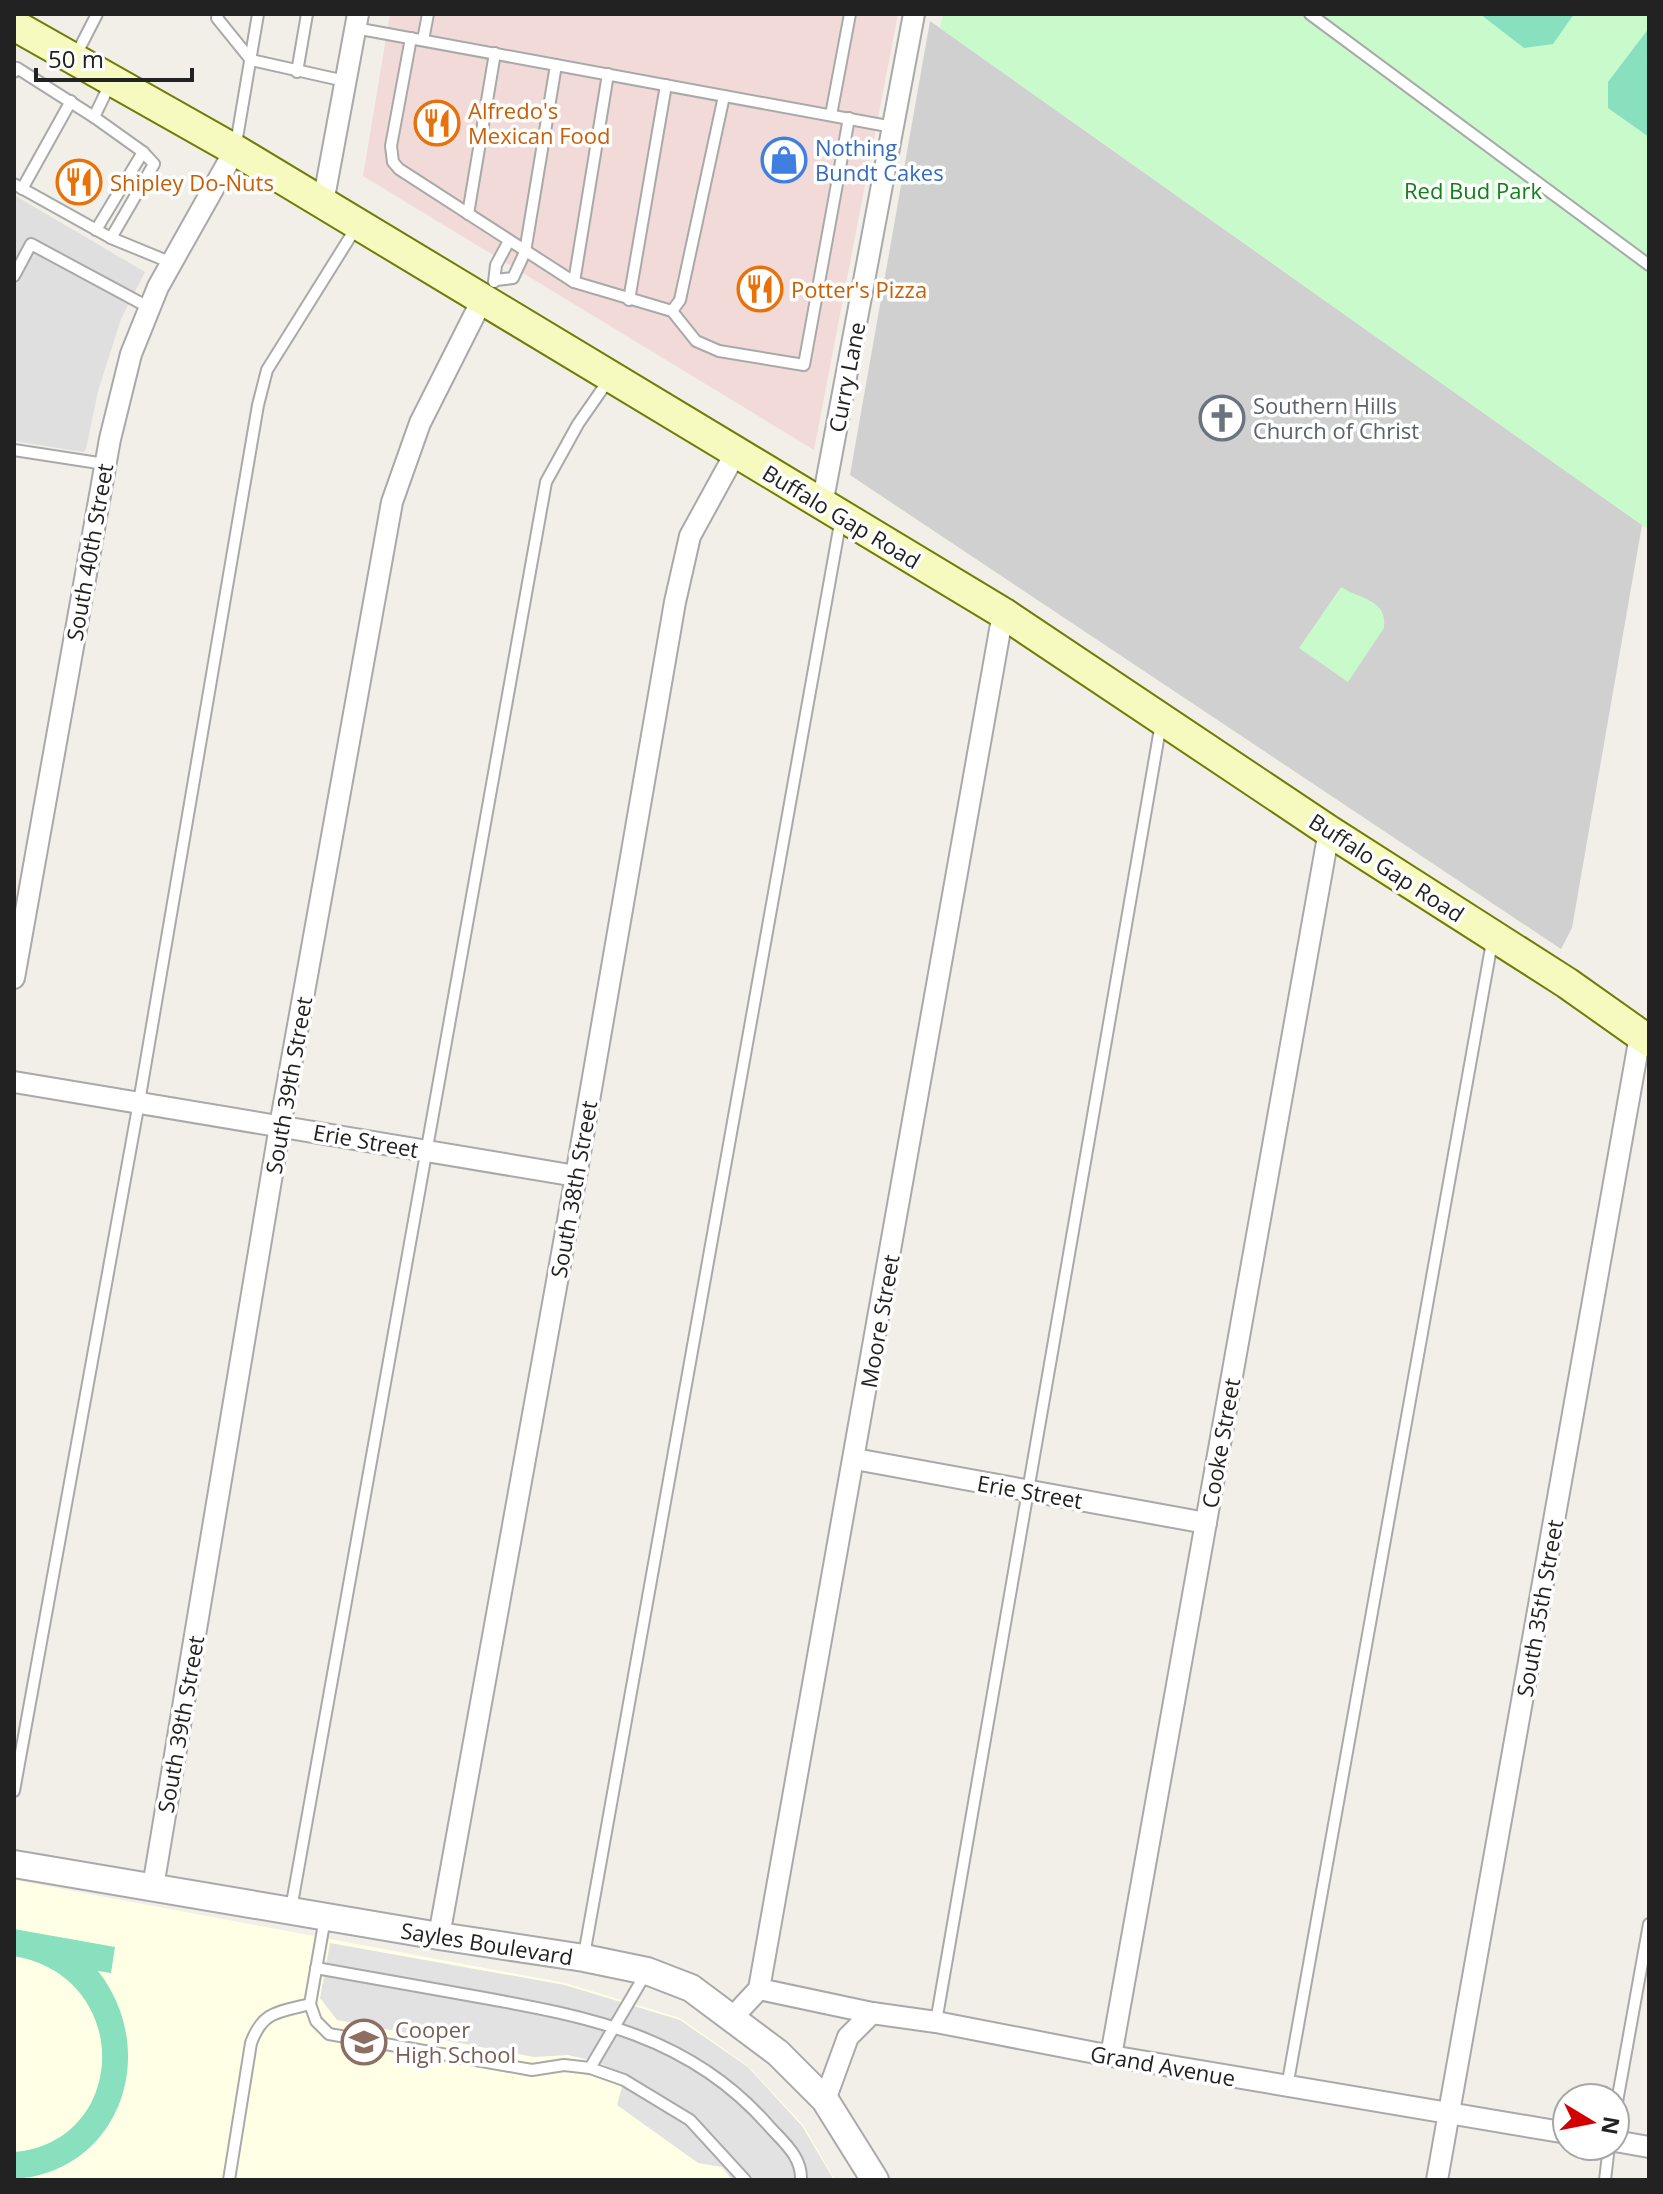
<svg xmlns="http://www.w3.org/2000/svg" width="1663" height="2194" font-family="'Open Sans',sans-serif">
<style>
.residential{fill:#e0dfdf}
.commercial{fill:#f2dad9}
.education{fill:#ffffe5}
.religious{fill:#d0d0d0}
.park{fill:#c8facc}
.pitch{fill:#88e0be}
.parking{fill:#e2e2e2}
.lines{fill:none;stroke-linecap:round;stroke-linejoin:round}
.service-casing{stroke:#a9a9a9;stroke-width:14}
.minor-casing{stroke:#a9a9a9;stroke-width:24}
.tertiary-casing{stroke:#a9a9a9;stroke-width:30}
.secondary-casing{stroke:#707d05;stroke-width:34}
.service{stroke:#fff;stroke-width:10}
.minor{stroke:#fff;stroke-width:20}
.tertiary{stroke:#fff;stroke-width:26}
.secondary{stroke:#f7fabf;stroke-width:30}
.labels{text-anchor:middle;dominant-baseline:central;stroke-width:7;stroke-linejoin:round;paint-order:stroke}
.food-label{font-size:22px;fill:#c56008;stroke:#fff;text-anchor:start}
.shop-label{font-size:22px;fill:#366cbe;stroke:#fff;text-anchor:start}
.park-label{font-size:22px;fill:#0c8416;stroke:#fff}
.street-label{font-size:22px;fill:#222;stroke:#fff}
.worship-label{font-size:22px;fill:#5b616d;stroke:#fff;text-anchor:start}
.education-label{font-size:22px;fill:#785e54;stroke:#fff;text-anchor:start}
</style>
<rect width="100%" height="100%" fill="#f2efe9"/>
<polygon class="residential" points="14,195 145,272 121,319 98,391 86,449 83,452 14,441"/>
<polygon class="commercial" points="390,14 898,14 814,450 363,176"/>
<polygon class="education" points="14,1880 565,1983 680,2018 748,2066 803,2125 835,2180 14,2180"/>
<polygon class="religious" points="930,21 1642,525 1572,928 1561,949 850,475"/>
<g class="park">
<polygon points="943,14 1649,14 1649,530 940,28"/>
<path d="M1341,587C1359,599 1388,599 1384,628L1348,682L1299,648Z"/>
</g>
<g class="pitch">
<polygon points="1480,14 1574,14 1553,44 1524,48"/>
<polygon points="1649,28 1649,137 1608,108 1608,82"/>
<path d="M14,1929L115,1947L111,1973L98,1971C161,2051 121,2172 14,2179V2152C129,2142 134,1977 14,1956Z"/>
</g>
<polygon class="parking" points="330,1943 565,1985 680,2020 748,2067 802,2126 834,2180 732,2180 722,2167 698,2163 617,2105 624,2080 623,2073 594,2061 568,2055 534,2057 337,2020 320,1998"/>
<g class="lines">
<g class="service-casing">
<g id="service">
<polyline points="218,14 217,18 251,60 345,81"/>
<polyline points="1310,14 1649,265"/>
<polyline points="355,28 893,127"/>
<polyline points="411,38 391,146 393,162 399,169 574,282 672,311 696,341 719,351 804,365 849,118"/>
<polyline points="423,40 428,14"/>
<polyline points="75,57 97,14"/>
<polyline points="14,72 17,68 94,117"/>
<polyline points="297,72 307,14"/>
<polyline points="831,115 850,14"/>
<polyline points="236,144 258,14"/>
<polyline points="14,184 111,238 154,164 143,152 94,117 110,84"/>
<polyline points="22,189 71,101"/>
<polyline points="468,214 495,53"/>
<polyline points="96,230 143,152"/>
<polyline points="111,238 172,263"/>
<polyline points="14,276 31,244 150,308"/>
<polyline points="496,280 513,278 525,252 556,65"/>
<polyline points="494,282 496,265 509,241"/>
<polyline points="574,282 608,74"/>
<polyline points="629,300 666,85"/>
<polyline points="672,311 680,300 724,96"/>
<polyline points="14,450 105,464"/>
<polyline points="14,1791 139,1102 258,405 267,370 357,226"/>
<polyline points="291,1909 546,482 578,424 610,378"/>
<polyline points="325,1918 310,2004 316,2021 329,2034 532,2070 564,2065 590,2068 624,2080 690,2120 745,2180"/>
<polyline points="584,1955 841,518"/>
<path d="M316,1968C370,1978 425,1987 479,1997C590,2017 690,2036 768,2125C783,2142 802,2156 801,2180"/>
<polyline points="936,2022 1161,723"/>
<polyline points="590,2068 646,1973"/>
<polyline points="1287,2087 1492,942"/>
<polyline points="1615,2113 1649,1924"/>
<path d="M229,2180L251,2043C263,2010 280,2012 310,2004"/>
<polyline points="1605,2180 1609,2146"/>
</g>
</g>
<g class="minor-casing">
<g id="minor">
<polyline points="323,203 358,14"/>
<polyline points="822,505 914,14"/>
<polyline points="14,978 110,439 131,354 158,287 235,150"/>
<polyline points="14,1082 576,1176"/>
<polyline points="855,1459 1206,1523"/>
<polyline points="153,1887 280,1126 392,502 420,423 482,300"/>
<polyline points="439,1936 576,1176 675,602 690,536 736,452"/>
<polyline points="759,1989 872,2013 936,2022 1111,2056 1567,2133"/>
<polyline points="732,2018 759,1989 1003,613"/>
<polyline points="1111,2056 1329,831"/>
<polyline points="825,2100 848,2037 872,2013"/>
<polyline points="1615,2141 1649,2147"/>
<polyline points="1437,2180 1640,1036"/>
</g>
</g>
<g class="tertiary-casing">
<polyline id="tertiary" points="14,1864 439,1936 584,1958 647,1971 691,1988 778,2053 825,2100 875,2180"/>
</g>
<g class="secondary-casing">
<polyline id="secondary" points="14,25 235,150 1003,613 1329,831 1567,983 1649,1041"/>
</g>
<use href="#service" class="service"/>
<use href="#minor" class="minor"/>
<use href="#tertiary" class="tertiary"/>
<use href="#secondary" class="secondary"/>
</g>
<defs>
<g id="restaurant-ring" transform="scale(2.3)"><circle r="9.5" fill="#fff" stroke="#e8710a" stroke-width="1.5"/><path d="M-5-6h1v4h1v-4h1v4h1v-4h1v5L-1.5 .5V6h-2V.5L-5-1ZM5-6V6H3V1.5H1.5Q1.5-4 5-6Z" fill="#e8710a"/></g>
<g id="shop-ring" transform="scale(2.3)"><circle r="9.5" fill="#fff" stroke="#3f7fe0" stroke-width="1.5"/><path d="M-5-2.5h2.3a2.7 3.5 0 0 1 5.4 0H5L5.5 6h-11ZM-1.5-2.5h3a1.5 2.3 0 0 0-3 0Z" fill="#3f7fe0"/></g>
<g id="church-ring" transform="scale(2.3)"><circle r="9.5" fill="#fff" stroke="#6b7280" stroke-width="1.5"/><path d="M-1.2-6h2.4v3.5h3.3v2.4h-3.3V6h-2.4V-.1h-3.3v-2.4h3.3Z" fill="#6b7280"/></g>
<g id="school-ring" transform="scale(2.3)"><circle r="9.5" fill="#fff" stroke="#8d6e63" stroke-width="1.5"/><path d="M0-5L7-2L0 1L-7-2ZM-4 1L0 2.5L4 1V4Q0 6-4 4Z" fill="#8d6e63"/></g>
</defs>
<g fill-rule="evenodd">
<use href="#restaurant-ring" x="437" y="123"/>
<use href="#shop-ring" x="784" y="160"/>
<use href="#restaurant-ring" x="79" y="182"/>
<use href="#restaurant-ring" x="760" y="289"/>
<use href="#church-ring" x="1222" y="418"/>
<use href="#school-ring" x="364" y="2042"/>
</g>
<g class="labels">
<g class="food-label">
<text x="468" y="110">Alfredo's<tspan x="468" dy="25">Mexican Food</tspan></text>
<text x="110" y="182">Shipley Do-Nuts</text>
<text x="791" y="289">Potter's Pizza</text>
</g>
<g class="shop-label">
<text x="815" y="147">Nothing<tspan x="815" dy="25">Bundt Cakes</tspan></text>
</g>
<g class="park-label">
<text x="1473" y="190">Red Bud Park</text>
</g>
<g class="street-label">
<text transform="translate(846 377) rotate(-79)">Curry Lane</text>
<text transform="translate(842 516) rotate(31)">Buffalo Gap Road</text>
<text transform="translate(89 552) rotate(-80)">South 40th Street</text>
<text transform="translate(1387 867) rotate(33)">Buffalo Gap Road</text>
<text transform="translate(288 1085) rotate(-80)">South 39th Street</text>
<text transform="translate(366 1140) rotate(10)">Erie Street</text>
<text transform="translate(573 1189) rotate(-80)">South 38th Street</text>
<text transform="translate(879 1321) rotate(-80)">Moore Street</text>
<text transform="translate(1220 1443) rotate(-80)">Cooke Street</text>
<text transform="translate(1030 1491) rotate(10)">Erie Street</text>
<text transform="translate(1539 1608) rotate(-80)">South 35th Street</text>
<text transform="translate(180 1724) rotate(-80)">South 39th Street</text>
<text transform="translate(487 1943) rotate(9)">Sayles Boulevard</text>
<text transform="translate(1163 2065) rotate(10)">Grand Avenue</text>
</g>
<g class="worship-label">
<text x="1253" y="405">Southern Hills<tspan x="1253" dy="25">Church of Christ</tspan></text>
</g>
<g class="education-label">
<text x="395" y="2029">Cooper<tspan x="395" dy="25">High School</tspan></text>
</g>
</g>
<rect width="1663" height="2194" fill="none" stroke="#222222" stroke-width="32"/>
<g transform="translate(1591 2122) rotate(100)"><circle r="38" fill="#ffffff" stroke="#a7a7a7" stroke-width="2"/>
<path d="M0-6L14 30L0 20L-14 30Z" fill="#d40000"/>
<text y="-12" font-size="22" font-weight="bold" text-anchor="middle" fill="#222222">N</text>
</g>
<path d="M36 68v12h156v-12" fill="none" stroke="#222222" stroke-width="4"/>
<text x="48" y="68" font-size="24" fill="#222222" stroke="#ffffff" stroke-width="6" paint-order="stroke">50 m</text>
</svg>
